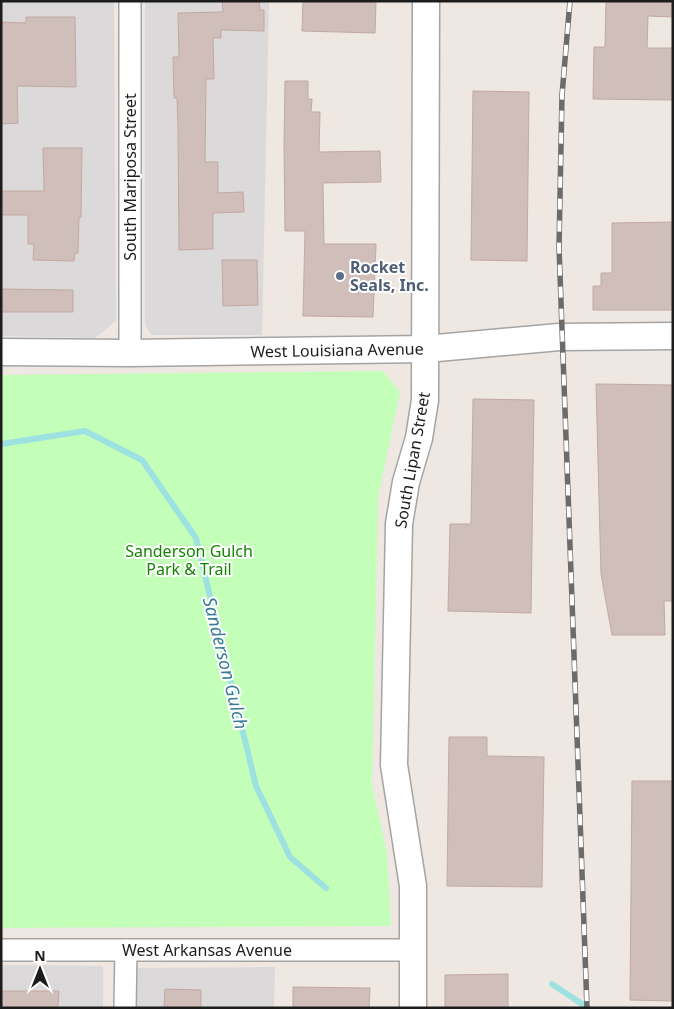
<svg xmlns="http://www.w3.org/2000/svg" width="674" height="1009" viewBox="0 0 674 1009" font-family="'Noto Sans',sans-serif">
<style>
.residential{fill:#dbd9da}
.park{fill:#c3ffb9}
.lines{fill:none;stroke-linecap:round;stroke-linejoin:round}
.stream{stroke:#9de2e1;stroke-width:6}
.building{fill:#cfbeba;stroke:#c2a9a2}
.minor-casing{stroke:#a4a4a4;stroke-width:24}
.tertiary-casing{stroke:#a4a4a4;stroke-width:29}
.minor{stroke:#fff;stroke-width:21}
.tertiary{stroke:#fff;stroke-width:26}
.rail-casing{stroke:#6b6b6b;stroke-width:5.5}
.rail{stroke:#fff;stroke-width:4;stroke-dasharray:11;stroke-linecap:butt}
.service-dot{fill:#5c6f8a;stroke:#fff;stroke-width:2}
.labels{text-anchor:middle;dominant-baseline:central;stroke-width:4;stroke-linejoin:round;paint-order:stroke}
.street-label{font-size:16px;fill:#1d1d1d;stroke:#fff}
.service-label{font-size:16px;font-weight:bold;fill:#4e5e75;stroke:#fff;text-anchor:start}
.park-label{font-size:16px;fill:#148501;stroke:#fff}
.water-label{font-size:18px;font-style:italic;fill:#377b94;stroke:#fff}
</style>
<rect width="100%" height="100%" fill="#efe7e1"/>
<g class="residential">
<path d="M1 1H114L116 321 95 338 1 336Z"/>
<path d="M145 1H269L262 335H151L145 324Z"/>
<path d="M1 965 103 966V1008H1Z"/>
<path d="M275 967 274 1008H135L136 968Z"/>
</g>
<path class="park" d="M383 371 400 392 378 497 372 785 387 853 391 926 1 928V375Z"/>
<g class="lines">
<g class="stream">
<path d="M1 444 85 431 142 460 196 538 256 786 290 857 326 888"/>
<path d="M552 984 588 1008"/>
</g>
</g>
<g class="building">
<path d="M222 1H259L260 10H264V31L221 30V38H213L214 79H206L205 162H218V193L243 192 244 212 213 213V249L179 250 178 125 177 98H174L173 57H179L178 13 223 12Z"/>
<path d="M303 1H376L375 33 302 31Z"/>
<path d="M606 1H673V17L648 16 647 48H673V100L593 99 594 47H605Z"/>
<path d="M26 17H75L76 87 17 86 18 123 1 124V22L26 23Z"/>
<path d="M285 81H308V99H312L311 112H320L319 152 380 151 381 182 323 183 324 244H376L373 317 303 316 305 231H285L284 146Z"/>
<path d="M473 91 529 92 527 261 471 260Z"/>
<path d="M43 148H82L81 217H79L78 253H75L74 261 33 260 34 244H28V215H1V191H44Z"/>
<path d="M673 222V310H593V286H601V273H612V223Z"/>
<path d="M222 260H257L258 305 223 306Z"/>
<path d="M1 289 73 290V312H1Z"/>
<path d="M596 384 673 385V601H664L665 635H612L601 574Z"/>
<path d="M473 399 534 400 531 613 448 611 450 524H471Z"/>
<path d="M449 737H487V756L544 757 542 887 447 886Z"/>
<path d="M632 781H673V1001L630 1000Z"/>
<path d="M508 974V1008H445V975Z"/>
<path d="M293 987 370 988 369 1008H293Z"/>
<path d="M165 989 201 990V1008H164Z"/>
<path d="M1 991H59L58 1008H1Z"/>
</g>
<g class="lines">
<defs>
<g id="minor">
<path d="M130 1V353"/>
<path d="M1 950H413"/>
<path d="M125 1008 126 950"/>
</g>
<g id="tertiary">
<path d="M1 352 130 353 426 349 559 337 673 336"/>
<path d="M413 1008V886L394 765 399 524 406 482 419 438 425 400 426 1"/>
</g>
</defs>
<use href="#minor" class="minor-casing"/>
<use href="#tertiary" class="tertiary-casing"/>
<use href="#minor" class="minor"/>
<use href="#tertiary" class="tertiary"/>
<defs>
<path id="rail" d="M570 1 562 95 559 247 587 1008"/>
</defs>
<use href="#rail" class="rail-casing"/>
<use href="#rail" class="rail"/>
</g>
<circle class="service-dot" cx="340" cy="276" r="5"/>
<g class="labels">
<g class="street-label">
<text transform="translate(130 177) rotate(-90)">South Mariposa Street</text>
<text transform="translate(337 350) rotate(-1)">West Louisiana Avenue</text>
<text transform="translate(412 460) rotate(-80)">South Lipan Street</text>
<text x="207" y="950">West Arkansas Avenue</text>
</g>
<g class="service-label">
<text x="350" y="267">Rocket<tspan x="350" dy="18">Seals, Inc.</tspan></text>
</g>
<g class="park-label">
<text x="189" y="551">Sanderson Gulch<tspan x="189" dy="18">Park &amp; Trail</tspan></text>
</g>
<g class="water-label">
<text transform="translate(226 663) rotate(76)">Sanderson Gulch</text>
</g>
</g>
<rect width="674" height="1009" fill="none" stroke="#1d1d1d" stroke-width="5"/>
<g transform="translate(40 969)" stroke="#ffffff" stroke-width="4" paint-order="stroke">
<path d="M0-4L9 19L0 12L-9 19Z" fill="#1d1d1d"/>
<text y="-8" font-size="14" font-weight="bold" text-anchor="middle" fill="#1d1d1d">N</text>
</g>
</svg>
